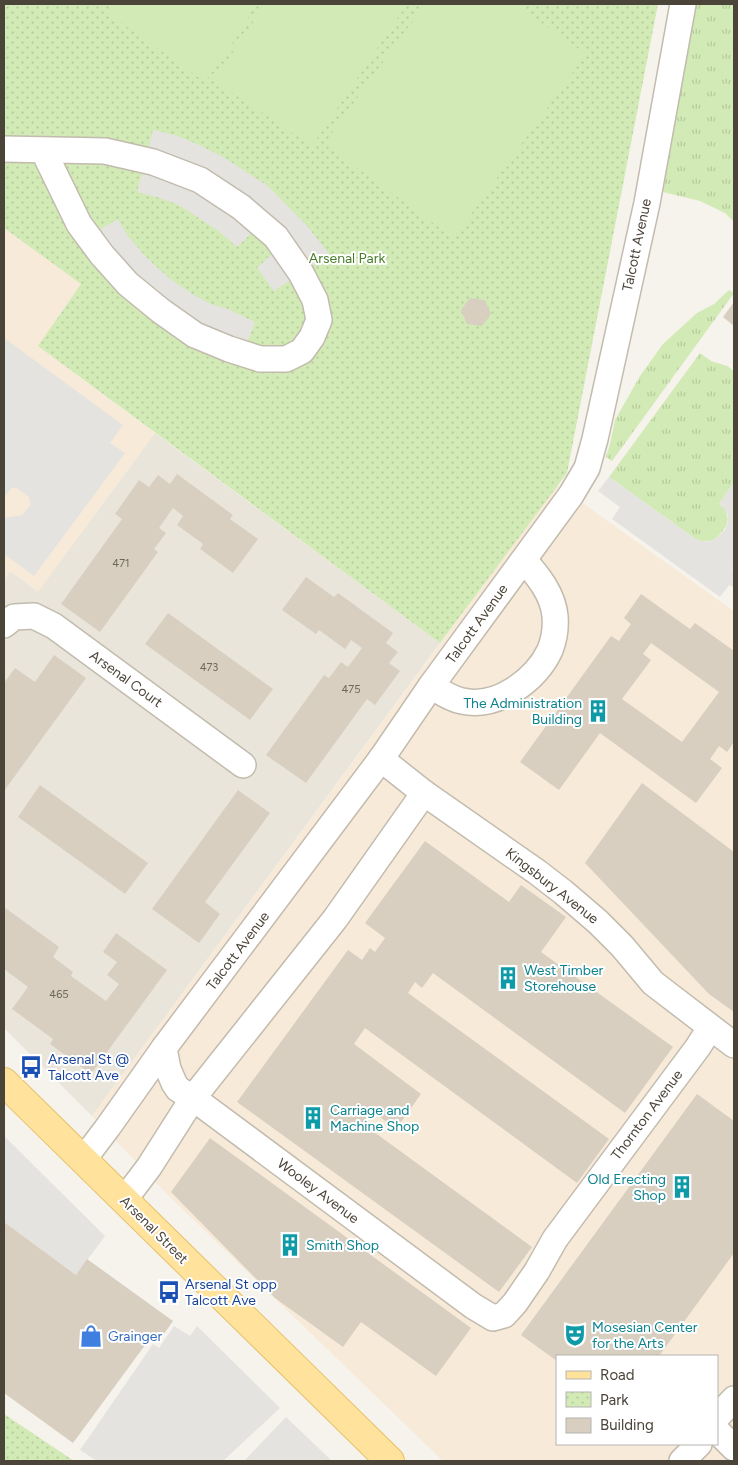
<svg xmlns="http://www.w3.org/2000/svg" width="738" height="1465" viewBox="0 0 738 1465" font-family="Figtree,sans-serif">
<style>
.residential{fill:#eae5da}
.commercial{fill:#f7ead8;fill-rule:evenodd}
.grass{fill:url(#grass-tufts)}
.park{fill:url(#park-dots)}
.garden{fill:#d2eab5}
.parking{fill:#e5e3e0}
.building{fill:#d8cfc1;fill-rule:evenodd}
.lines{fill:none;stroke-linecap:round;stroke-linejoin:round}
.minor-casing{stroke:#c2bbae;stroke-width:28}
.major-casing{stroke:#e6c16a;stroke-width:30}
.minor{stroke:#fff;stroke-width:25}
.major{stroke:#ffe39c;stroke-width:28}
.labels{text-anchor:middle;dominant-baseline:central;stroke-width:4;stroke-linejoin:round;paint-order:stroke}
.number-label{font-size:11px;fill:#6e675b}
.street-label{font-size:14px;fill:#4b4439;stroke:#fff}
.park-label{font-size:14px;fill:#4a7f2a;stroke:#fff}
.culture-label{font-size:14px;fill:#0d838f;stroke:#fff;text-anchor:start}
.transit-label{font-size:14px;fill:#164399;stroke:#fff;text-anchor:start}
.shop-label{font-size:14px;fill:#366cbe;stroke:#fff;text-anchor:start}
</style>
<defs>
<pattern id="grass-tufts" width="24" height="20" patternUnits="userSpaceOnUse" patternTransform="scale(1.25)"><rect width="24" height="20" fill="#d2eab5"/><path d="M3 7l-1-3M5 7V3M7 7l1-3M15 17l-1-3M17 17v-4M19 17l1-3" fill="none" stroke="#b6ca9c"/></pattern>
<pattern id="park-dots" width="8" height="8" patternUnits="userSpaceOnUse" patternTransform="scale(1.25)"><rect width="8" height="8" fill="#d2eab5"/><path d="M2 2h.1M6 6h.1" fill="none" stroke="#b6ca9c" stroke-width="1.8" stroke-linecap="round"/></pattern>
</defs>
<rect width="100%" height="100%" fill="#f6f3ec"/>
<path class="residential" d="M155 433 440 643 92 1116 4 1028V580L10 571 38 591Z"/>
<g class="commercial">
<path d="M4 228 81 284 38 346 155 433 38 592 10 571 4 580Z"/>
<path d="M557 485 734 611V1461H443L169 1196 92 1116ZM557 1356H717V1444H557Z"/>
</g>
<g class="grass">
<path d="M697 4H734V222L725 213 700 201 663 192 695 8Z"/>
<path d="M729 290 734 293 612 461 606 457 610 444 615 420 640 376 663 344 697 313 714 304Z"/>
<path d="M700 353 711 361 727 366 734 371V482L719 504C731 513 730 525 719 535 716 538 713 541 709 541 705 542 700 540 697 540L609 477Z"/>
</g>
<g class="park">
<path d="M4 4H658L567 473 440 643 38 346 81 284 4 228Z"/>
<path d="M4 1414 74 1461H4Z"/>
</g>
<g class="garden">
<path d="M111 4H253L246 24 205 82 106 12Z"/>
<path d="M265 4H407L312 146 214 81Z"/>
<path d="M425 4H515L586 54 454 238 324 144Z"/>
</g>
<g class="parking">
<path d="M153 130 175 135 199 145 223 157 268 186 308 227 329 254 274 291 257 268 273 253 254 231 237 247 220 232 179 205 157 197 137 192Z"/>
<path d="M118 219 127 235 146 257 170 279 194 295 213 305 228 309 255 322 239 363 201 350 174 337 122 296 100 272 78 242Z"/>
<path d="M4 338 123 425 110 443 125 453 34 576 4 554V518L22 515 31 505 29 497 17 488H11L4 498Z"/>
<path d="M609 477 697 540 708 542 715 539 725 530 728 522V515L722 506 719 504 734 482V565L732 569 734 571V585L733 587 729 585 720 597 612 519 620 507 598 491Z"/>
<path d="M4 1136 105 1236 76 1275 4 1222Z"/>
<path d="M174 1326 190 1336 197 1326 280 1408 223 1461H97L80 1450 153 1344 159 1348Z"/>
<path d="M286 1417 332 1461H244Z"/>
</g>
<g class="building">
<path d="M470 298 485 300 491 314 482 326 467 324 461 310Z"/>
<path d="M734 302V326L723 317Z"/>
<path d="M177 474 233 515 230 519 258 539 233 573 200 549 203 544 177 525 183 516 173 508 159 528 166 533 154 549 158 552 100 632 61 604 122 519 115 514 139 480 149 487 158 475 170 484Z"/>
<path d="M306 577 334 597 338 593 393 633 386 643 398 652 389 663 400 671 375 705 367 699 306 783 266 755 324 675 329 678 341 662 348 667 362 648 351 640 345 649 319 630 316 634 282 610Z"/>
<path d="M641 594 690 629 695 623 734 651V742L727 752 719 746 710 759 722 768 696 803 600 733 559 790 520 762 611 636 619 641 631 624 624 618ZM651 643 719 692 682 742 622 699 651 660 643 654Z"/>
<path d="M168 613 273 689 250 720 145 644Z"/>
<path d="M54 655 86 678 4 791V683L15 668 35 682Z"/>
<path d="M642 783 734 852V1012L709 994 585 863Z"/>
<path d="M40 785 148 863 125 894 18 817Z"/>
<path d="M238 790 270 813 205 902 220 914 199 943 152 909Z"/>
<path d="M425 841 509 902 521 885 566 917 541 952 673 1047 625 1113 433 973 422 988 415 982 408 993 609 1139 577 1183 365 1028 354 1044 421 1094 396 1129 372 1111 363 1124 532 1247 499 1292 237 1102 348 950 362 960 370 948 375 952 385 938 365 923Z"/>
<path d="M4 907 59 947 53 957 73 972 71 976 106 1001 119 984 107 975 117 962 103 952 116 933 167 970 91 1074 50 1044 53 1039 12 1009 28 987 4 969Z"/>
<path d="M697 1094 734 1121V1253L659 1356H557V1361L521 1335Z"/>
<path d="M210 1138 471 1328 436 1376 361 1322 343 1347 275 1298 171 1192Z"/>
<path d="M4 1222 76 1275 87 1259 173 1321 161 1338 154 1333 73 1443 4 1393Z"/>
</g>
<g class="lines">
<defs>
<g id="minor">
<path d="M4 149 105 151 153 162 200 180 241 207 276 237 301 273 315 300 319 320 312 337 302 351 286 359H260L229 349 195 335 161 311 128 284 102 255 79 224 43 150"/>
<path d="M4 625 14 617 34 616 54 626 243 765"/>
<path d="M431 686C441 692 451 699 462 701 497 709 536 680 550 650 554 640 556 628 555 616 553 594 538 576 524 560"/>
<path d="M381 759 424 793 537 872 563 892 598 922 622 946 653 983 734 1045"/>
<path d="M164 1048 168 1069 174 1083 178 1089 193 1098 473 1306 493 1318 504 1315 515 1303 537 1271 555 1239 698 1047 710 1028"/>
<path d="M83 1160 108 1127 164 1048 381 759 431 686 571 495 587 468 595 439 647 203 683 4"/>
<path d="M124 1200 149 1167 193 1098 335 919 424 793"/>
<path d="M717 1417 734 1399"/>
<path d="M717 1431 734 1448"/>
<path d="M682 1461 699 1444"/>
</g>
<path id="major" d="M4 1082 390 1461"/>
</defs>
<use href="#minor" class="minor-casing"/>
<use href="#major" class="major-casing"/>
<use href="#minor" class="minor"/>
<use href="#major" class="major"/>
</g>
<defs>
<symbol id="building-bare" viewBox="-9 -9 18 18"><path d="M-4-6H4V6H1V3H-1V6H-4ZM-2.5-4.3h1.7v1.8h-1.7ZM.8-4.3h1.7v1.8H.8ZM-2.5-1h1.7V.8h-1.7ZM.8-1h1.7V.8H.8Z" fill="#0f9aa8" stroke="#fff" stroke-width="2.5" paint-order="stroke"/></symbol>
<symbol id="bus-bare" viewBox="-9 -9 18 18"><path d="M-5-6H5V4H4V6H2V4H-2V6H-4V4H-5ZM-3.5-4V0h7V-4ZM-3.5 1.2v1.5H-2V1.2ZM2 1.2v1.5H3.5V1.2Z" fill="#1a4fb4" stroke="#fff" stroke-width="2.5" paint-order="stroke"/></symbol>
<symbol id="theatre-bare" viewBox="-9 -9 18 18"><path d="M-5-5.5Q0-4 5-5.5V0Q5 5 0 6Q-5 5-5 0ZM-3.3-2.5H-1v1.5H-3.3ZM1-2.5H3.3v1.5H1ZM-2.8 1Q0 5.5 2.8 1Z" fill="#0f9aa8" stroke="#fff" stroke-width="2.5" paint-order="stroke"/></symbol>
<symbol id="shop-bare" viewBox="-9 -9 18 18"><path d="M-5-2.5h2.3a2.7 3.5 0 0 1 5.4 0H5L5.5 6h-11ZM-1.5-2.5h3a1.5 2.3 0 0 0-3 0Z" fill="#3f7fe0" stroke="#fff" stroke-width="2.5" paint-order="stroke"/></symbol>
</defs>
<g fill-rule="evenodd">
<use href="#building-bare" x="582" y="695" width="32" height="32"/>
<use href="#building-bare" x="492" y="962" width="32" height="32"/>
<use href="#bus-bare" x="15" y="1051" width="32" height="32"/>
<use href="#building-bare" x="297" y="1102" width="32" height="32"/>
<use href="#building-bare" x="666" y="1171" width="32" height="32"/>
<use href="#building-bare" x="274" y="1229" width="32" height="32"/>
<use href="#bus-bare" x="153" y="1276" width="32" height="32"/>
<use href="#theatre-bare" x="559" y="1319" width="32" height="32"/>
<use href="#shop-bare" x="75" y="1320" width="32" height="32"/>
</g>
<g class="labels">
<g class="number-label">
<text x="121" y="563">471</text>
<text x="209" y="667">473</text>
<text x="351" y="689">475</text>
<text x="59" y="994">465</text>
</g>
<g class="street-label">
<text transform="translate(637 245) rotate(-78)">Talcott Avenue</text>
<text transform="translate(477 624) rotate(-54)">Talcott Avenue</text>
<text transform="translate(126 679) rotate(36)">Arsenal Court</text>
<text transform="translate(552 886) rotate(38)">Kingsbury Avenue</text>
<text transform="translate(238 951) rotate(-53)">Talcott Avenue</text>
<text transform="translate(647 1115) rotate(-53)">Thornton Avenue</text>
<text transform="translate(318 1191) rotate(37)">Wooley Avenue</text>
<text transform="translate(154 1230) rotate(45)">Arsenal Street</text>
</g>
<g class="park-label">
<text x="347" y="258">Arsenal Park</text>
</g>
<g class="culture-label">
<text x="582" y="703" text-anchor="end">The Administration<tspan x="582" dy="16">Building</tspan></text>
<text x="524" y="970">West Timber<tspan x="524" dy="16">Storehouse</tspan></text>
<text x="330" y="1110">Carriage and<tspan x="330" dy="16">Machine Shop</tspan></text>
<text x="666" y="1179" text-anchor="end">Old Erecting<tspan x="666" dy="16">Shop</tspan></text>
<text x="306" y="1245">Smith Shop</text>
<text x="592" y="1327">Mosesian Center<tspan x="592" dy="16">for the Arts</tspan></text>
</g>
<g class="transit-label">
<text x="48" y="1059">Arsenal St @<tspan x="48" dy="16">Talcott Ave</tspan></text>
<text x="185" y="1284">Arsenal St opp<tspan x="185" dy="16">Talcott Ave</tspan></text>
</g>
<g class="shop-label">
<text x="108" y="1336">Grainger</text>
</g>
</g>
<rect width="738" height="1465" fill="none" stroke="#4b4439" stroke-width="10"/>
<rect x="556" y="1355" width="162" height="90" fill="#ffffff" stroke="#b7b4b0"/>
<rect x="566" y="1371" width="25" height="8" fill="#ffe39c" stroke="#b7b4b0"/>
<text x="600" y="1380" font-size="15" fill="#4b4439">Road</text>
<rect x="566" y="1392" width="25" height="15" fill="url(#park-dots)" stroke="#b7b4b0"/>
<text x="600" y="1405" font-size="15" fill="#4b4439">Park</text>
<rect x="566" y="1418" width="25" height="15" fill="#d8cfc1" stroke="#b7b4b0"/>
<text x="600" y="1430" font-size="15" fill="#4b4439">Building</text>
</svg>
